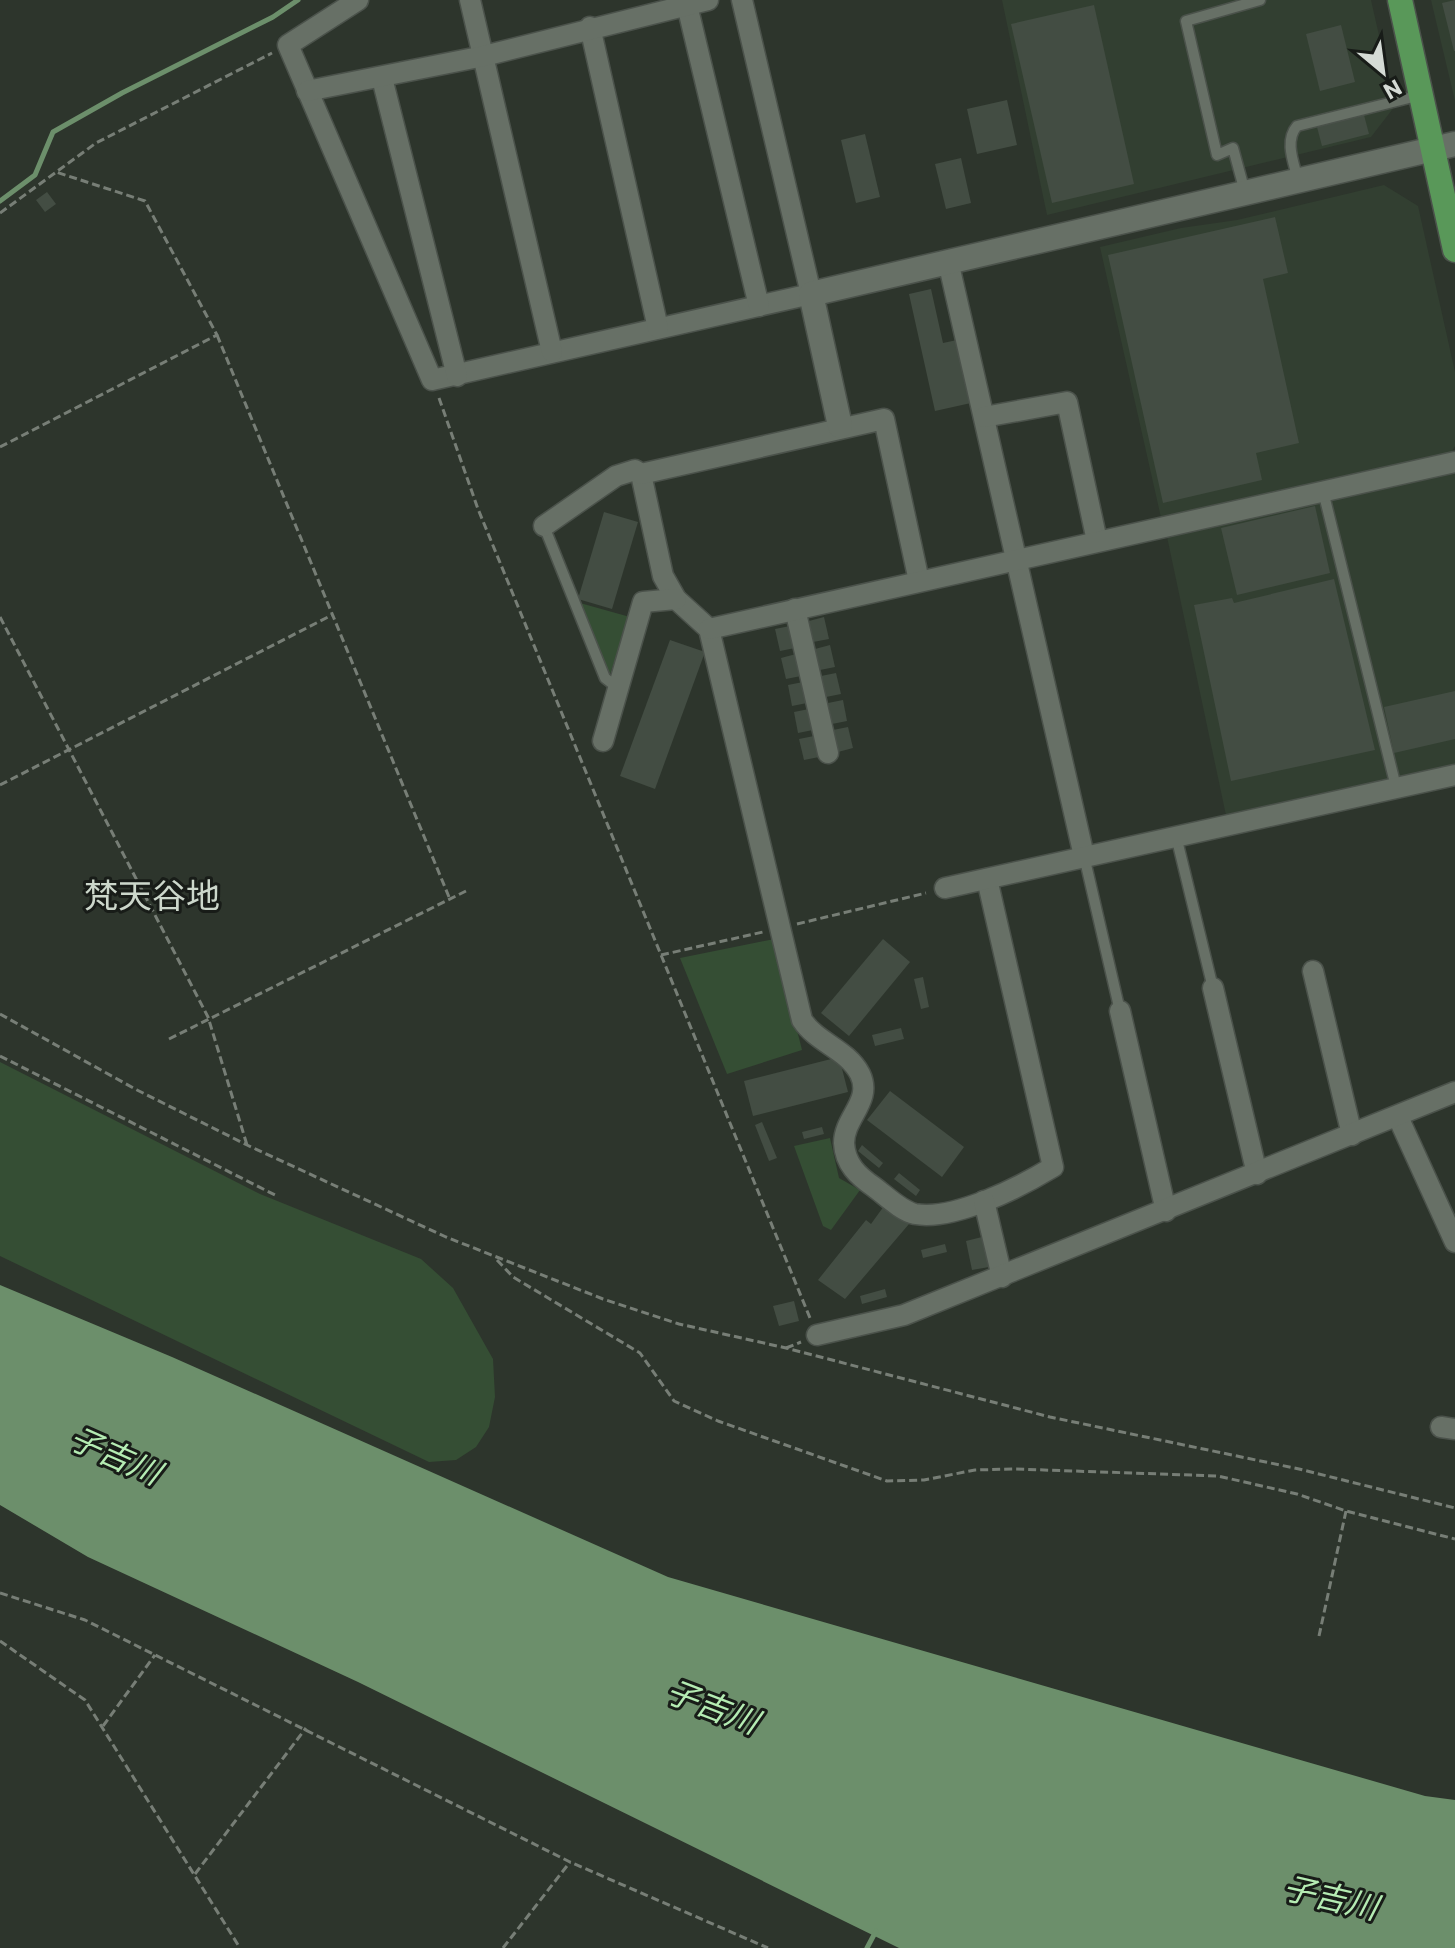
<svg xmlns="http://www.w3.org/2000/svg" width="1455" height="1948" viewBox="0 0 1455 1948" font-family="Commissioner,'Noto Sans JP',sans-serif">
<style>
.built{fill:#323f31}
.green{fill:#354e34}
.water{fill:#6c8f6b}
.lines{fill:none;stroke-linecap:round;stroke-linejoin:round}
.stream{stroke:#6c8f6b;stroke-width:5}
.building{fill:#434d43}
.lane-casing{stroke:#4b524b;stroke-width:13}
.street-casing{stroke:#4b524b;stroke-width:23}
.secondary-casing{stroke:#4b524b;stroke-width:27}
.highway-casing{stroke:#4b524b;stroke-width:27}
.path{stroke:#777e76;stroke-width:3;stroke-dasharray:8 4;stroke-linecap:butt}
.lane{stroke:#677066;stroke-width:10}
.street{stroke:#677066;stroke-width:20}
.secondary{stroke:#677066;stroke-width:24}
.highway{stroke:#599859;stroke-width:24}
.labels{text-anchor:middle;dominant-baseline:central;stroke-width:6;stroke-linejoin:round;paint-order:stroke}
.water-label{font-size:32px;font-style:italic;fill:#b5ecb3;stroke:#181c18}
.quarter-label{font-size:34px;fill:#ccd7cb;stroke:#181c18}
</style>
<rect width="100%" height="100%" fill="#2d352c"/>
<g class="built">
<path d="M1002 0H1371L1395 106 1371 137 1047 215Z"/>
<path d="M1431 0H1455V101Z"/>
<path d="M1384 185 1418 206 1455 372V446L1451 453 1162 522 1100 247 1181 228 1237 220Z"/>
<path d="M1455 470V768L1227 820 1166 532Z"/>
</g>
<g class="green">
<path d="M580 603 630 617 609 677Z"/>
<path d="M774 939 802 1050 727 1074 680 958Z"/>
<path d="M0 1062 260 1194 421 1259 453 1288 493 1359 495 1397 489 1427 476 1447 456 1460 429 1462 0 1256Z"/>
<path d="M830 1138 839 1178 860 1190 831 1230 823 1226 794 1146Z"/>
</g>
<path class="water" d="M0 1285 172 1357 668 1577 1425 1796 1455 1800V1948H899L358 1682 88 1557 0 1505Z"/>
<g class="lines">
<g class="stream">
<path d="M0 201 35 175 53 132 122 93 273 17 298 0"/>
<path d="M867 1948 876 1931"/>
</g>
</g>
<g class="building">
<path d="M1455 0V51H1454L1442 3Z"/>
<path d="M1094 5 1134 184 1052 203 1011 24Z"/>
<path d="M1341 25 1355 82 1320 91 1306 34Z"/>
<path d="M1007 100 1017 145 977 154 967 109Z"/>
<path d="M1364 115 1369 134 1322 146 1317 127Z"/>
<path d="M865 134 880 197 856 203 841 140Z"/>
<path d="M961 158 971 203 946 209 935 164Z"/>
<path d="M47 192 56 204 45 212 36 200Z"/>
<path d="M1275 217 1288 273 1263 279 1299 443 1256 453 1262 480 1163 503 1108 255Z"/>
<path d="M931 289 943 343 957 340 971 403 935 411 909 294Z"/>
<path d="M1315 506 1330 573 1237 595 1221 528Z"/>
<path d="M604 512 638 522 612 609 578 599Z"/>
<path d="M1334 579 1375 750 1231 781 1194 605 1232 598 1234 603Z"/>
<path d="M824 617 829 639 813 642 809 621Z"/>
<path d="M790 626 795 648 780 651 775 629Z"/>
<path d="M670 640 705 652 655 789 620 776Z"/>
<path d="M830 645 835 667 820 670 815 649Z"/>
<path d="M796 654 801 676 786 679 781 658Z"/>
<path d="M836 673 841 694 826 697 821 676Z"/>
<path d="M803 682 807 703 792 706 788 685Z"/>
<path d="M1455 691V739L1394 753 1384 707Z"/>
<path d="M843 700 847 721 832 724 828 703Z"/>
<path d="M809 709 813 730 798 733 794 712Z"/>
<path d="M848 727 853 748 838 752 833 730Z"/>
<path d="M814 736 819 757 804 760 799 739Z"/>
<path d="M883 939 910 962 849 1036 821 1013Z"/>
<path d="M923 977 929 1007 921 1009 914 979Z"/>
<path d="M901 1028 904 1039 875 1046 872 1035Z"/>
<path d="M839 1057 848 1092 753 1116 744 1081Z"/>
<path d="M890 1091 964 1147 942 1177 867 1120Z"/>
<path d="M762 1122 777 1158 769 1161 755 1125Z"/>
<path d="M822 1127 824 1134 804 1139 802 1132Z"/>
<path d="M862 1145 883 1163 879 1168 858 1151Z"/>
<path d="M899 1173 920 1190 916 1196 894 1179Z"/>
<path d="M884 1206 909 1224 845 1299 818 1280 866 1220 871 1224Z"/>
<path d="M982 1237 989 1267 972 1270 966 1241Z"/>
<path d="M945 1244 947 1252 923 1258 921 1250Z"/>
<path d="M885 1289 887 1297 862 1304 860 1296Z"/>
<path d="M794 1301 799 1321 779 1326 773 1306Z"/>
</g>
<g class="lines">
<defs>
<g id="lane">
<path d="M1298 180C1294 163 1284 141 1297 126L1421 95"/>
<path d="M1245 192 1233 148 1217 155 1186 21 1260 0"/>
<path d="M1323 491 1396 787"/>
<path d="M544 526 605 678 618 688"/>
<path d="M1176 836 1213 988"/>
<path d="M1084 856 1120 1011"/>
</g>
<g id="street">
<path d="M358 0 288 45 432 380 811 294 742 0"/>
<path d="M470 0 552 352"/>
<path d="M687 5 759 306"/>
<path d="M590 27 658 328"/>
<path d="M382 78 457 376"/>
<path d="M307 91 484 56 708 0"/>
<path d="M948 261 1084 856"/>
<path d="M984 417 1067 402 1097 541"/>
<path d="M641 474 663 576 676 599 709 629 802 1020C817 1043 847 1049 860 1074 873 1101 844 1117 844 1143 845 1164 858 1176 874 1187 885 1195 901 1211 915 1214 954 1221 1020 1187 1053 1167L987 879"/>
<path d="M544 526 616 476 635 470 641 474 884 419 919 581"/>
<path d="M795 609 828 753"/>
<path d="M709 629 1455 462"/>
<path d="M603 741 643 602 676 599"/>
<path d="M945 888 1455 775"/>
<path d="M1313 971 1352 1135"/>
<path d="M1213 988 1257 1174"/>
<path d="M1120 1011 1166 1211"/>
<path d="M1398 1117 1455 1242"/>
<path d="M984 1201 1002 1277"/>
<path d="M817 1335 904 1315 1455 1092"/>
<path d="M1441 1427 1455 1429"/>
</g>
<path id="secondary" d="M840 426 811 294 1455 144"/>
<path id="highway" d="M1400 0 1455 250"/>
</defs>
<use href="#lane" class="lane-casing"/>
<use href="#street" class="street-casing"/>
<use href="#secondary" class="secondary-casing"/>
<use href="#highway" class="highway-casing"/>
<g class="path">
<path d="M0 213 96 143 272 53"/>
<path d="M217 335 449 897"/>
<path d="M439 398 478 509 810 1318"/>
<path d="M0 447 217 335 145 201 56 172"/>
<path d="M0 617 208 1017 247 1145"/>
<path d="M0 785 332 615"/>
<path d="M797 924 926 893"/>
<path d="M661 955 763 932"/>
<path d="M0 1014 137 1090 247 1145 446 1237 603 1299 679 1324 786 1348 1050 1417 1299 1469 1455 1508"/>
<path d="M169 1039 466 891"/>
<path d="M0 1056 275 1195"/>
<path d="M497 1260 513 1277 640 1353 674 1401 718 1421 887 1481 924 1480 975 1470 1015 1469 1218 1476 1297 1494 1346 1511 1455 1539"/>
<path d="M786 1348 801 1342"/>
<path d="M0 1593 85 1620 570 1862 768 1948"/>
<path d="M1319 1636 1346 1511"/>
<path d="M0 1641 85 1700 240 1948"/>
<path d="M103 1726 155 1655"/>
<path d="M195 1874 306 1728"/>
<path d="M503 1948 570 1862"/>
</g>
<use href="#lane" class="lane"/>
<use href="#street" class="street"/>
<use href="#secondary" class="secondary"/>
<use href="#highway" class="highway"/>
</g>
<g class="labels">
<g class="water-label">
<text transform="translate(116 1454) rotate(24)">子吉川</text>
<text transform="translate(713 1705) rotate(21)">子吉川</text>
<text transform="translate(1331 1896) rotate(13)">子吉川</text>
</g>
<g class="quarter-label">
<text x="152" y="894">梵天谷地</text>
</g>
</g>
<g transform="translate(1383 72) rotate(151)" stroke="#181c18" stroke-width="6" paint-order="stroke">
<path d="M0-6L14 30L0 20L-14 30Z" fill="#d5dbd5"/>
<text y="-12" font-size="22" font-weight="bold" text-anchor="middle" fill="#d5dbd5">N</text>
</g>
</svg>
